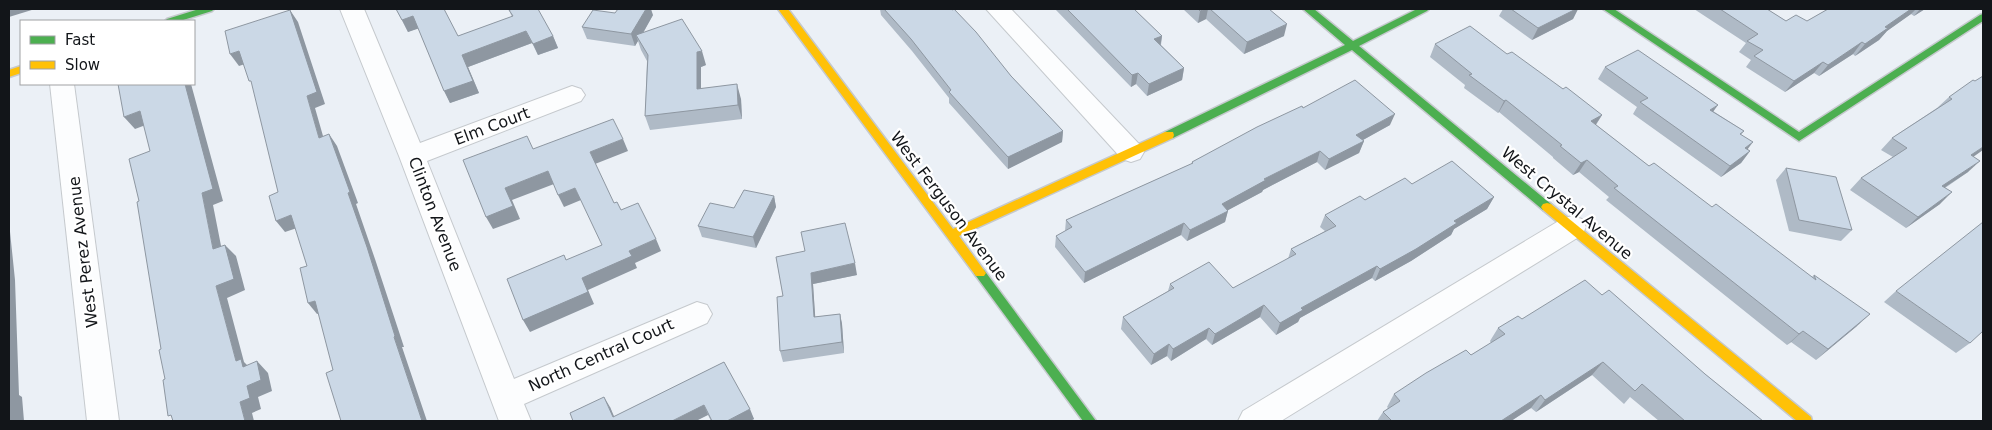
<svg xmlns="http://www.w3.org/2000/svg" width="1992" height="430" viewBox="0 0 1992 430" font-family="'DejaVu Sans',sans-serif">
<style>
.lines{fill:none;stroke-linecap:round;stroke-linejoin:round}
.street-casing{stroke:#c5c9cd;stroke-width:2}
.fast-casing{stroke:#c5c9cd;stroke-width:3}
.slow-casing{stroke:#c5c9cd;stroke-width:3}
.street{fill:#fcfdfe;fill-rule:evenodd}
.fast{fill:#4caf50;fill-rule:evenodd}
.slow{fill:#ffc107;fill-rule:evenodd}
.wall{fill:#afbac6}
.shaded-wall{fill:#8e97a1}
.building{fill:#cbd8e6;stroke:#8e97a1}
.labels{text-anchor:middle;dominant-baseline:central;stroke-width:4.5;stroke-linejoin:round;paint-order:stroke}
.street-label{font-size:16px;fill:#121519;stroke:#fff}
</style>
<rect width="100%" height="100%" fill="#ebf0f6"/>
<g class="lines">
<defs>
<g id="street">
<path d="M340 9H364L420 143 572 86 581 89 585 95 581 101 427 161 514 379 697 302 707 305 712 314 707 323 524 404 531 421H499L399 156Z"/>
<path d="M986 9H1011L1140 145 1144 152 1140 159 1131 162 1122 159Z"/>
<path d="M50 84H74L119 421H87Z"/>
<path d="M1572 216 1582 219 1586 227 1582 235 1281 421H1238L1243 411 1562 219Z"/>
</g>
<g id="fast">
<path d="M199 9H214L212 11 180 21H165L167 19Z"/>
<path d="M1303 9H1314L1353 41 1417 9H1429L1427 11 1359 46 1551 204 1553 207 1551 210H1543L1352 50 1173 138H1165L1164 135 1165 132 1345 45Z"/>
<path d="M1603 9H1614L1799 132 1980 15 1983 14V21L1799 141Z"/>
<path d="M980 268 984 270 1096 421H1083L976 276 974 273 976 270Z"/>
</g>
<g id="slow">
<path d="M778 9H788L953 229 1165 132H1173L1174 135 1173 138 959 236 986 273 984 276H976Z"/>
<path d="M21 66V73L9 77V70Z"/>
<path d="M1547 203 1551 204 1811 417 1812 421H1797L1543 210 1541 207 1543 204Z"/>
</g>
</defs>
<use href="#street" class="street-casing"/>
<use href="#fast" class="fast-casing"/>
<use href="#slow" class="slow-casing"/>
<use href="#street" class="street"/>
<use href="#fast" class="fast"/>
<use href="#slow" class="slow"/>
</g>
<g class="wall">
<path d="M396 9 458 36 512 17 509 10 553 36 558 48 538 55 532 43 468 67 479 93 450 103 418 28 408 32Z"/>
<path d="M880 9H951L1011 76 1063 131 1062 142 1008 169 949 103V98L912 51 881 15Z"/>
<path d="M1055 9H1134L1162 36 1161 45 1184 68 1182 80 1147 96 1136 84 1131 87Z"/>
<path d="M1183 9H1269L1284 36 1244 54 1206 19 1198 23Z"/>
<path d="M1503 9H1578L1573 19 1532 40 1499 16Z"/>
<path d="M1694 9H1767L1786 21H1807L1828 9H1925L1914 16 1911 14 1887 31 1879 40 1855 56 1853 54 1819 76 1814 73 1785 92 1746 67 1751 60 1739 52 1746 43Z"/>
<path d="M615 13 653 15 643 33 706 65 701 67V88L741 99 742 119 650 130 645 116 647 61 641 50 638 41 635 46 587 39 582 27Z"/>
<path d="M1435 44 1507 54 1563 89 1602 115 1596 125 1649 166 1712 207 1812 277 1814 275 1857 326 1816 360 1791 342 1787 345 1606 200 1609 197 1579 172 1573 175 1553 158V157L1499 112 1498 113 1464 88 1465 85 1430 57Z"/>
<path d="M1605 67 1713 111 1744 131 1741 135 1747 149 1750 151 1741 163 1721 177 1633 114 1637 107 1598 79Z"/>
<path d="M1975 81 1973 157 1968 172 1945 188 1940 204 1906 228 1850 190 1861 178 1893 157 1881 150 1892 138 1937 108 1949 97Z"/>
<path d="M1303 108 1390 125 1363 140 1364 141 1359 153 1325 170 1317 162 1263 190 1262 192 1228 210 1225 222 1187 241 1181 235 1084 283 1055 247 1056 236 1065 231 1066 220 1191 164 1192 162Z"/>
<path d="M1786 168 1852 230 1841 241 1789 231 1776 180Z"/>
<path d="M1412 184 1494 197 1487 209 1454 229 1451 235 1411 261 1375 281 1372 278 1300 318 1298 322 1276 335 1260 317 1212 345 1206 339 1171 361 1167 356 1151 365 1121 329 1123 317 1168 291 1170 284 1233 288 1288 259 1291 249 1325 231 1320 227 1325 215Z"/>
<path d="M774 196 776 207 756 248 702 237 698 226 734 208Z"/>
<path d="M776 257 857 275 813 284 815 317 840 314 842 324 844 353 783 362 780 351 783 296Z"/>
<path d="M1896 291 1970 343 1956 353 1884 302Z"/>
<path d="M1602 295 1705 374 1763 421H1659L1630 397 1624 404 1592 375 1536 412 1531 408 1511 421H1377L1383 412 1388 408 1387 407 1394 394 1471 355 1491 343 1490 341 1498 328 1522 319Z"/>
<path d="M724 362 754 419 750 421H711L708 415 573 421 610 407 614 417Z"/>
</g>
<g class="shaded-wall">
<path d="M9 9H35L9 17Z"/>
<path d="M646 9H651L653 15 639 40 636 35 638 41 635 46 631 34Z"/>
<path d="M1206 9H1208L1206 19 1198 23 1200 11Z"/>
<path d="M1576 9H1578L1573 19 1532 40 1538 28Z"/>
<path d="M1911 9H1916L1911 14 1887 31 1879 40 1855 56 1865 44 1885 27Z"/>
<path d="M1920 9H1925L1914 16Z"/>
<path d="M290 10 298 22 325 104 315 108 327 150 319 138 307 96Z"/>
<path d="M413 16 420 28 408 32 402 20Z"/>
<path d="M1287 24 1284 36 1244 54 1247 42Z"/>
<path d="M526 31 532 43 468 67 479 93 450 103 444 91 462 55Z"/>
<path d="M553 36 558 48 538 55 533 44Z"/>
<path d="M1162 36 1160 48 1154 39Z"/>
<path d="M1862 42 1853 54 1819 76 1828 65Z"/>
<path d="M239 51 248 63 239 66 230 54Z"/>
<path d="M702 51 706 65 701 67V103L697 89V52Z"/>
<path d="M1823 62 1814 73 1785 92 1794 81Z"/>
<path d="M1184 68 1182 80 1147 96 1149 84Z"/>
<path d="M1138 73 1136 84 1131 87 1132 75Z"/>
<path d="M185 84H191L223 201 213 205 224 261 213 249 202 193Z"/>
<path d="M737 84 741 99 742 119 738 105Z"/>
<path d="M1506 100 1499 112 1498 113 1504 101Z"/>
<path d="M1718 105 1710 116V110Z"/>
<path d="M140 111 151 123 135 129 124 117Z"/>
<path d="M1395 114 1390 125 1352 146 1356 135Z"/>
<path d="M1602 115 1594 127 1591 121Z"/>
<path d="M1063 131 1062 142 1008 169V157Z"/>
<path d="M329 134 337 146 358 203 356 204 375 259 404 347H402L427 421H422L394 337Z"/>
<path d="M623 139 628 151 595 164 590 152Z"/>
<path d="M1364 141 1359 153 1325 170 1329 159Z"/>
<path d="M1753 142 1744 154 1745 148Z"/>
<path d="M1983 147V150L1959 167 1971 155Z"/>
<path d="M1320 151 1317 162 1263 190 1262 192 1219 215 1222 204 1264 179Z"/>
<path d="M1750 151 1741 163 1721 177 1730 166Z"/>
<path d="M1587 160 1579 172 1573 175 1581 163Z"/>
<path d="M1980 161 1968 172 1930 197 1942 186Z"/>
<path d="M548 171 554 184 512 200 520 219 493 229 486 217 505 188Z"/>
<path d="M575 188 581 200 564 207 558 195Z"/>
<path d="M1952 192 1940 204 1906 228 1918 217Z"/>
<path d="M774 196 776 207 756 248 753 237Z"/>
<path d="M1494 197 1487 209 1454 229 1451 235 1411 261 1375 281 1380 269 1454 221Z"/>
<path d="M9 200 10 219 9 220Z"/>
<path d="M1228 211 1225 222 1187 241 1190 230Z"/>
<path d="M291 215 300 227 285 232 276 221Z"/>
<path d="M9 222 15 280 19 395 22 397 24 421H9Z"/>
<path d="M1184 223 1181 235 1084 283 1085 272Z"/>
<path d="M656 239 661 251 635 263 637 268 588 290 594 304 530 332 523 320 582 278 629 251Z"/>
<path d="M225 245 236 256 245 290 227 298 244 362 252 370 254 378 236 361 216 286Z"/>
<path d="M855 263 857 275 813 284 816 328 814 317 811 273Z"/>
<path d="M1377 266 1372 278 1300 318 1298 322 1276 335 1280 323 1301 308Z"/>
<path d="M315 301 324 312 317 314 308 303Z"/>
<path d="M1264 305 1260 317 1212 345 1215 334Z"/>
<path d="M840 314 842 324 844 353 842 342Z"/>
<path d="M1870 314 1857 326 1816 360 1828 349Z"/>
<path d="M1209 328 1206 339 1171 361 1173 349Z"/>
<path d="M1803 331 1791 342 1787 345 1799 334Z"/>
<path d="M1169 344 1167 356 1151 365 1154 354Z"/>
<path d="M257 361 268 373 272 391 258 397 261 409 252 413 254 421H245L240 402Z"/>
<path d="M1603 362 1592 375 1536 412 1545 400Z"/>
<path d="M1541 395 1531 408 1511 421H1501Z"/>
<path d="M604 397 610 407 616 421 613 417Z"/>
<path d="M704 405 708 415 696 421H672Z"/>
<path d="M750 409 754 419 750 421H727Z"/>
</g>
<g class="building">
<path d="M396 9H444L458 36 513 16 509 10 514 9H538L553 36 533 44 526 31 462 55 473 81 444 91 413 16 402 20Z"/>
<path d="M618 9H646L631 34 582 27 593 10 615 13Z"/>
<path d="M884 9H951L952 10 954 9 976 32 1011 76 1063 131 1008 157 949 92 951 90 911 39Z"/>
<path d="M1067 9H1134L1162 36 1154 39 1184 68 1149 84 1138 73 1132 75Z"/>
<path d="M1198 9H1206L1200 11Z"/>
<path d="M1210 9H1269L1287 24 1247 42Z"/>
<path d="M1511 9H1576L1538 28Z"/>
<path d="M1720 9H1767L1786 21 1796 15 1807 21 1828 9H1911L1885 27 1888 28 1865 44 1862 42 1828 65 1823 62 1794 81 1754 56 1763 50 1747 41 1758 34Z"/>
<path d="M290 10 317 92 307 96 319 138 329 134 350 192 348 193 367 247 395 336 394 337 422 421H341L326 373 333 370 315 301 308 303 300 268 307 266 291 215 276 221 269 196 278 192 251 81H249L239 51 230 54 225 31Z"/>
<path d="M682 19 702 51 697 52V89L737 84 738 105 645 116 648 55 636 35Z"/>
<path d="M1470 26 1507 54 1512 52 1563 89 1566 87 1602 115 1591 121 1649 166 1654 163 1712 207 1716 204 1816 280 1814 275 1870 314 1828 349 1803 331 1799 334 1614 188 1618 186 1587 160 1581 163 1560 146 1562 145 1506 100 1504 101 1469 75 1472 74 1435 44Z"/>
<path d="M1638 50 1718 105 1710 110 1744 131 1740 134 1753 142 1745 148 1750 151 1730 166 1640 102 1648 98 1605 67Z"/>
<path d="M1983 76V147L1971 155 1980 161 1942 186 1952 192 1918 217 1861 178 1907 148 1892 138 1952 99 1949 97 1973 80 1975 81Z"/>
<path d="M1355 80 1395 114 1356 135 1364 141 1329 159 1320 151 1264 179 1266 180 1222 204 1228 211 1190 230 1184 223 1085 272 1056 236 1072 227 1066 220 1193 163 1192 162 1257 127 1302 106 1303 108Z"/>
<path d="M118 84H185L213 189 202 193 213 249 225 245 234 279 216 286 236 361 241 359 243 367 257 361 261 380 247 386 250 398 240 402 245 421H173L171 415 168 416 163 380 165 379 159 350 161 349 137 202 139 201 129 159 150 151 140 111 124 117Z"/>
<path d="M613 119 623 139 590 152 614 203 617 202 621 210 638 203 656 239 629 251 632 256 582 278 588 292 523 320 507 279 564 255 566 260 602 245 575 188 558 195 548 171 505 188 513 206 486 217 463 160 527 136 533 149Z"/>
<path d="M1452 161 1494 197 1454 221 1457 223 1416 249 1380 269 1377 266 1301 308 1303 310 1280 323 1264 305 1215 334 1209 328 1173 349 1169 344 1154 354 1123 317 1174 288 1170 284 1209 262 1233 288 1296 254 1291 249 1336 226 1325 215 1360 196 1365 200 1405 178 1412 184Z"/>
<path d="M1786 168 1836 177 1852 230 1799 220Z"/>
<path d="M744 190 774 196 753 237 698 226 710 203 734 208Z"/>
<path d="M1983 222V331L1970 343 1896 291Z"/>
<path d="M845 223 855 263 811 273 814 317 840 314 842 342 780 351 777 297 783 296 776 257 805 251 801 232Z"/>
<path d="M1585 280 1602 295 1609 290 1705 374 1763 421H1685L1642 384 1635 391 1603 362 1545 400 1541 395 1501 421H1392L1383 412 1400 401 1394 394 1426 373 1466 350 1471 355 1505 334 1498 328 1518 316 1522 319Z"/>
<path d="M724 362 750 409 727 421H712L704 405 672 421H573L570 413 604 397 613 417Z"/>
<path d="M9 399 10 412 9 413Z"/>
</g>
<g class="labels">
<g class="street-label">
<text transform="translate(492 126) rotate(-21)">Elm Court</text>
<text transform="translate(1567 203) rotate(40)">West Crystal Avenue</text>
<text transform="translate(949 206) rotate(53)">West Ferguson Avenue</text>
<text transform="translate(435 214) rotate(69)">Clinton Avenue</text>
<text transform="translate(83 252) rotate(-97)">West Perez Avenue</text>
<text transform="translate(601 355) rotate(-24)">North Central Court</text>
</g>
</g>
<rect width="1992" height="430" fill="none" stroke="#121519" stroke-width="20"/>
<rect x="20" y="20" width="175" height="65" fill="#ffffff" stroke="#a0a1a3"/>
<rect x="30" y="36" width="25" height="8" fill="#4caf50" stroke="#a0a1a3"/>
<text x="65" y="45" font-size="15" fill="#121519">Fast</text>
<rect x="30" y="61" width="25" height="8" fill="#ffc107" stroke="#a0a1a3"/>
<text x="65" y="70" font-size="15" fill="#121519">Slow</text>
</svg>
